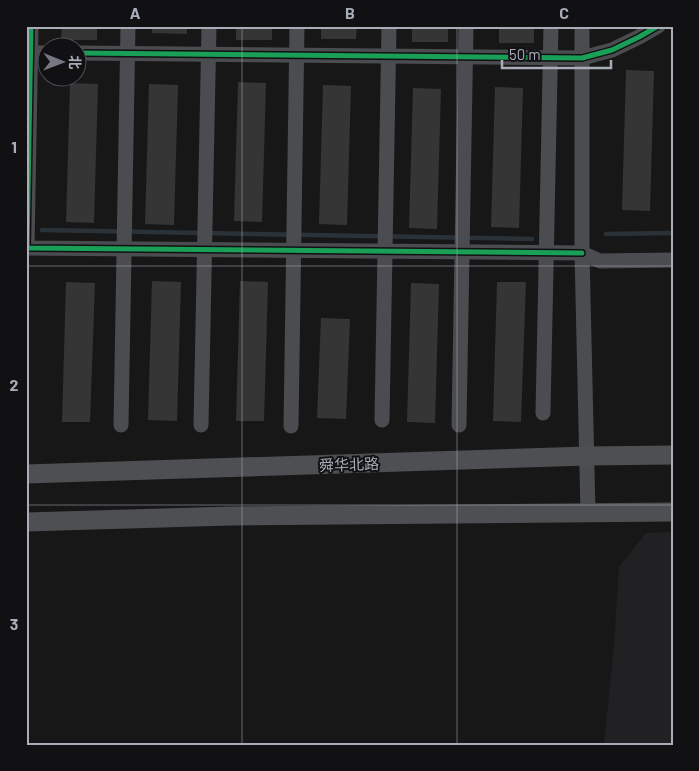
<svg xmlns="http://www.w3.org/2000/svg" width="699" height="771" viewBox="0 0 699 771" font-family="Barlow,'Noto Sans SC',sans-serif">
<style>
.built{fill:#212123}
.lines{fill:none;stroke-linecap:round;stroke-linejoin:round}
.stream{stroke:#2a3239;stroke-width:4.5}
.building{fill:#353536}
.minor{stroke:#4b4c50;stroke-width:15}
.major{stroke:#4d4f52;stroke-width:19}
.cycleway-casing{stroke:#111113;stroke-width:8}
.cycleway{stroke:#1a9f57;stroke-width:5}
.grid{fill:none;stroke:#a8adb8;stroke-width:1;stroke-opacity:0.55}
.labels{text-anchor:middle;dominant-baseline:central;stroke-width:4;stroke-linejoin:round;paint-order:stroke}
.street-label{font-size:15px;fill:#a8adb8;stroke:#111113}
.neatline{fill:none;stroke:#a8adb8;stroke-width:2}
.grid-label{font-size:16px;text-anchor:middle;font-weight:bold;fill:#a8adb8}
</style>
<rect width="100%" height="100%" fill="#171717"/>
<path class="built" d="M673 532V745H604L614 646 619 567 646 533Z"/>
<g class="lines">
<g class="stream">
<path d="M42 230 532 239"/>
<path d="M606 234 673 233"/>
</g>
</g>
<g class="building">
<path d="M62 26H97V40H61Z"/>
<path d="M152 26H187V34L152 33Z"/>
<rect x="236" y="26" width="36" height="14"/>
<path d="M321 26H357L356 39H321Z"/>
<rect x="412" y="26" width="36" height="16"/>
<rect x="499" y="26" width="35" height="17"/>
<path d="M626 70 654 71 650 211 622 210Z"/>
<path d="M238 82 266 83 262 222 234 221Z"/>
<path d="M70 83 98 84 94 223 66 222Z"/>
<path d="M149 84 178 85 174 225 145 224Z"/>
<path d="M323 85 351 86 347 225 319 224Z"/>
<path d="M495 87 523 88 519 228 491 227Z"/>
<path d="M413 88 441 89 437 229 409 228Z"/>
<path d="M152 281 181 282 177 421 148 420Z"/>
<path d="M240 281 268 282 264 421H236Z"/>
<path d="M66 282 95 283 90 422H62Z"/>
<path d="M497 282H526L521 422 493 421Z"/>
<path d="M411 283 439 284 435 423 407 422Z"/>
<path d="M321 318 350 319 346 419 317 418Z"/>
</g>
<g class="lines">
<g class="minor">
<path d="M31 26 27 248 582 253 600 261 673 260"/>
<path d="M582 26V253L588 513"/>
<path d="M26 53H48"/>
<path d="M78 53 582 58 612 50 639 37 658 26"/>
<path d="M543 413 551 26"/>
<path d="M382 420 389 26"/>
<path d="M121 425 128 26"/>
<path d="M201 425 209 26"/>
<path d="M459 425 466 26"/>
<path d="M291 426 297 26"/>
</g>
<g class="major">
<path d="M26 474 587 456 673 455"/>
<path d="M26 522 231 516 673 512"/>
</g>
<defs>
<g id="cycleway">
<path d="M31 26 27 248 582 253"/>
<path d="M78 53 582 58 612 50 639 37 658 26"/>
</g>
</defs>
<use href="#cycleway" class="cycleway-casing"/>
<use href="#cycleway" class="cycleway"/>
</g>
<path class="grid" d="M242 26V745M457 26V745M26 266H673M26 505H673"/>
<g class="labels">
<g class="street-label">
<text transform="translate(349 464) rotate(-2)">舜华北路</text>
</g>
</g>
<rect width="699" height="771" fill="none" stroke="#111113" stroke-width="55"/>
<g transform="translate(62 62) rotate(91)"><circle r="24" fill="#111113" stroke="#4d4f55"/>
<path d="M0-4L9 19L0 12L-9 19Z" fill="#757880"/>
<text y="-8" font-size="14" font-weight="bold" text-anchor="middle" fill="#a8adb8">北</text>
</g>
<path d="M502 60v8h109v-8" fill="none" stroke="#a8adb8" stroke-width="2.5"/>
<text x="509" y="60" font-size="15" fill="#a8adb8" stroke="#111113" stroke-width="4" paint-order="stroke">50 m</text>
<rect x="28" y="28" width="644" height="716" class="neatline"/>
<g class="grid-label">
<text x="135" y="19">A</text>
<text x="350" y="19">B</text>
<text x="564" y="19">C</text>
<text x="14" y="153">1</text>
<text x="14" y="391">2</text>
<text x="14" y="630">3</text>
</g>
</svg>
